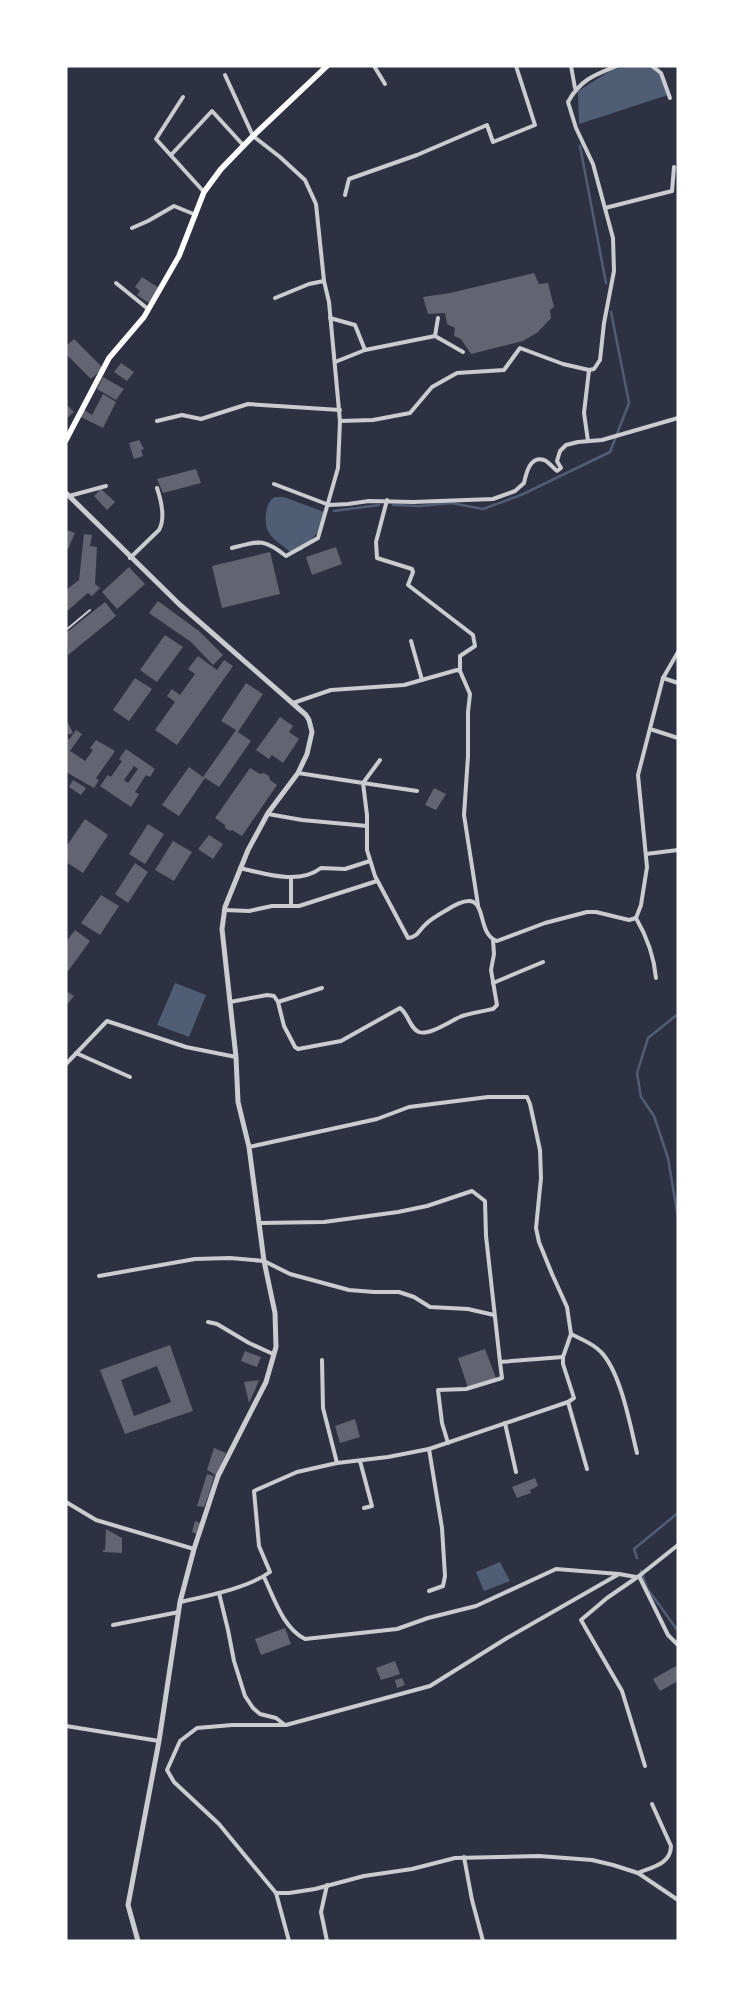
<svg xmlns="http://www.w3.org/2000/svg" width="744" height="2007" viewBox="0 0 744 2007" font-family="'Space Grotesk',sans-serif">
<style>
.water{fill:#4f5d75}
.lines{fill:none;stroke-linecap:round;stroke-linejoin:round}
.stream{stroke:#4f5d75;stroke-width:2.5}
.building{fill:#626471;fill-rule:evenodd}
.service{stroke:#caccd0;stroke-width:2}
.minor{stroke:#caccd0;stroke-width:4}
.tertiary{stroke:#caccd0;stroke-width:5}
.secondary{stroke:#fff;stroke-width:5.5}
</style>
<rect width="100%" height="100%" fill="#2d3142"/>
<g class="water">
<path d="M624 66H653L660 69 668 95 579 124 578 91 610 71Z"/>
<path d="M275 497H284L324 512V525L301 551 290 552C284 546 273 540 269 533 263 523 265 502 275 497Z"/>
<path d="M175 983 206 995 189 1037 157 1025Z"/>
<path d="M500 1562 510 1581 484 1591 476 1572Z"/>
</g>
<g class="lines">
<g class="stream">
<path d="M580 146 606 283"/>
<path d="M393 505 420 506 451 503 483 509 521 495 610 452 629 403 611 312"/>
<path d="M334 511 379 505"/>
<path d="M678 1014 648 1038 637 1073 641 1097 654 1116 668 1158 678 1218"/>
<path d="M637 1558 634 1549 678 1513"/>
<path d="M641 1571 647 1588 678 1631"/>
</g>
</g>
<g class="building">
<path d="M534 273 539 284 548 283 554 307 550 310 551 318 538 332 523 341 471 354 461 339 454 336 455 328 447 324 445 313 428 314 423 297 450 293Z"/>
<path d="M142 277 159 288 149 303 137 295 140 291 135 287Z"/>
<path d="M74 339 103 368 91 379 66 354V346Z"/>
<path d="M121 363 134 372 127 381 114 372Z"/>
<path d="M103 377 124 389 116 400 97 389Z"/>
<path d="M103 394 116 402 103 428 81 417 84 410 92 415Z"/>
<path d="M66 404 74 412 66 419Z"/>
<path d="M139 440 144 449 141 450 143 456 134 459 129 443Z"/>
<path d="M196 469 201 483 163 493 157 479Z"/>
<path d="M101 489 115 502 107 510 94 496Z"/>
<path d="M67 530 75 533 68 549 66 547Z"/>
<path d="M84 534 92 535 90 546 97 547 95 584 100 588 92 596 88 593 66 612V590L79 580Z"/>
<path d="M336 547 342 564 312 575 306 557Z"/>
<path d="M270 552 280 594 222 608 212 566Z"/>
<path d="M129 567 145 584 117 609 102 592Z"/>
<path d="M158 601 199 631 223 655 213 665 191 642 149 613Z"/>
<path d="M105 602 116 616 68 655 66 633Z"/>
<path d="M165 635 183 647 157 682 140 670Z"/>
<path d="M198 656 217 670 224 660 233 666 177 745 155 730 175 702 167 696 172 689 180 695 195 674 188 669Z"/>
<path d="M135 678 152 689 129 721 113 710Z"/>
<path d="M246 683 263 694 238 732 251 741 219 787 205 778 179 816 162 805 189 767 203 777 236 730 221 721Z"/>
<path d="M280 717 293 726 289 732 299 739 283 763 272 755 269 759 256 750Z"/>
<path d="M66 719 73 733 67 735 69 740 76 730 82 734 70 751 75 754 85 761 93 750 90 748 96 740 115 751 96 778 99 780 94 788 66 772Z"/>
<path d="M126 749 155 769 150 777 146 775 135 792 139 794 131 807 100 786 108 775 111 777 122 761 119 759ZM134 766 138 769 128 783 124 780Z"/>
<path d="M250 768 260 774 264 773 269 776 270 780 277 785 242 836 232 830 230 831 225 828V825L215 818Z"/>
<path d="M73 780 86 788 81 795 69 787Z"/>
<path d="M434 788 446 794 436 810 425 805Z"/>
<path d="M85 819 108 835 83 873 66 862V847Z"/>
<path d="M148 824 164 834 145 864 129 854Z"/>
<path d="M209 835 223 844 213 859 198 849Z"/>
<path d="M173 841 192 852 174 881 155 870Z"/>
<path d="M135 863 148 872 128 903 115 894Z"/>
<path d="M101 895 119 906 100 935 81 923Z"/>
<path d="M75 930 90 941 66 974V942Z"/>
<path d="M66 991 74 996 66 1006Z"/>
<path d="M170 1345 193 1411 125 1434 100 1370ZM157 1366 171 1402 134 1416 121 1380Z"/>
<path d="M485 1349 496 1378 468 1388 458 1358Z"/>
<path d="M245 1351 261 1357 257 1367 241 1361Z"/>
<path d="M259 1380 255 1390 249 1403 244 1382Z"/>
<path d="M355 1419 360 1437 340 1443 335 1426Z"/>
<path d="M214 1448 226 1453 216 1475 207 1470Z"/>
<path d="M207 1474 214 1476 208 1497 204 1507 197 1506Z"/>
<path d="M535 1478 538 1486 530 1490 531 1493 517 1498 512 1487Z"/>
<path d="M195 1521 201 1523 197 1534 192 1532Z"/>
<path d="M106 1529 122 1538V1553L103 1552V1550H105Z"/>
<path d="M285 1628 291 1644 261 1655 255 1639Z"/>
<path d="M395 1661 400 1674 381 1680 376 1668Z"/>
<path d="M678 1665V1681L660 1691 653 1679Z"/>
<path d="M402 1678 405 1685 397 1688 395 1680Z"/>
</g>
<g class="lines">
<path class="service" d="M66 630 90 610"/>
<g class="minor">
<path d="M374 66 385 84"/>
<path d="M571 66 575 88"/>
<path d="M652 66 661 73 670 98"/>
<path d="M225 75 253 136 280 157 305 180 316 204 324 281 329 302 340 421 338 468 318 538 286 556C263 538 259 541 232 548"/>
<path d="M183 97 156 139 204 192"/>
<path d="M171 155 212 111 244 146"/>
<path d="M345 195 349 179 417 155 487 125 493 142 535 125 516 66"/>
<path d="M605 208 672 191 674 167"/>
<path d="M132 228 148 221 174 206 196 215"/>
<path d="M116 283 148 309"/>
<path d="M275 298 309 284 324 281"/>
<path d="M330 318 355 325 365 350"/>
<path d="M435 336 438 318"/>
<path d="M335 362 365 350 435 336 463 352"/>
<path d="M157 421 182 415 201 419 248 404 340 410"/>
<path d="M340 421 373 420 410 413 432 387 457 373 504 370 520 348 563 364 589 370 594 369 600 360 604 323 614 271 613 238 593 164 576 128 568 102C580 80 594 75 617 66"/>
<path d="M588 441 584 413 589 370"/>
<path d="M274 484 329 505 348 504 369 501 413 502 493 499 515 491 524 483C526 474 530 455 544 460 548 461 553 468 557 471L561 468 557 461 560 451 566 445 578 442 602 440 678 418"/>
<path d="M69 496 106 486"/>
<path d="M387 500 376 542 377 558 412 569 413 572 408 585 473 635 475 646 460 656V671"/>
<path d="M130 558 159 530C166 518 161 500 157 488"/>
<path d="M411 641 422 680"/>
<path d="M663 678 678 683"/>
<path d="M293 703 331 690 404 685 457 670 460 671 470 694 468 712V756L464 815 478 905"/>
<path d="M650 729 678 738"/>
<path d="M380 760 363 783 417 791"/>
<path d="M298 773 363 783 367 815V850L375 876 408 938C418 937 419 930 426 924 431 919 438 915 445 911 494 879 472 933 497 941L545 923 587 912H596L629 920 636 918"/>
<path d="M268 814 302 820 367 826"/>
<path d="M646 854 678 850"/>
<path d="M240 868C266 874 299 885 321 868L345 869 370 861"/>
<path d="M291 906V877"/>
<path d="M224 910 249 911 272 906H299L377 881"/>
<path d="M636 918 641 905 647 867 638 775 663 678 678 652"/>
<path d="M636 918C647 937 654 955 656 978"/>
<path d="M493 983 543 962"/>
<path d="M230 1002 267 995 274 996 278 1002 284 1026 295 1047 298 1049 341 1041 400 1008C408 1013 410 1029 419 1032 429 1036 452 1020 462 1016 472 1013 483 1011 493 1009L497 1005 491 970 494 954 493 940"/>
<path d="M278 1002 322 988"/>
<path d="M76 1053 130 1077"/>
<path d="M66 1064 107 1021 186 1047 236 1057"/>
<path d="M249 1147 377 1119 409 1107 488 1097H527L530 1104 540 1150 541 1178 536 1228 539 1242 552 1274 567 1307 571 1334 563 1357V1364L574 1398 568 1402"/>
<path d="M259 1223 324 1222 398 1212 427 1206 472 1191 485 1201 486 1236 500 1362 563 1357"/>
<path d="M99 1276 195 1259 230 1258 264 1261 290 1274 349 1290 374 1292H399L414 1297 430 1307 468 1309 494 1315"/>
<path d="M208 1322 217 1324 249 1343 273 1354"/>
<path d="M571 1334C581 1339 594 1344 601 1352 621 1373 630 1425 637 1453"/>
<path d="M505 1423 516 1472"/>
<path d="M448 1443 442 1423 438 1390 466 1389 502 1378 500 1362"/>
<path d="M360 1461 372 1506 364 1508"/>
<path d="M337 1463 388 1457 429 1449 568 1402 587 1469"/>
<path d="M66 1502 96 1520 194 1549"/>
<path d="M678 1545 639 1576 668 1635 678 1645"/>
<path d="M639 1576 607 1598 581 1620 622 1691 645 1766"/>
<path d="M264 1577C274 1598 283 1628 305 1639L397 1629 428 1618 476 1606 556 1569 619 1574"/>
<path d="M636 1577 619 1574 507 1638 430 1686 286 1725H232L197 1728 180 1741 167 1770 174 1782 219 1824 276 1893H289L315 1889 364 1876 412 1869 455 1858 539 1856 592 1860 613 1865 638 1873 678 1900"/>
<path d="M429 1591 443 1586 445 1576 442 1528 429 1449"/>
<path d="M219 1593 228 1630 234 1661 245 1696 253 1708 260 1714 276 1718 285 1725"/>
<path d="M180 1602C207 1596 248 1588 270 1572L259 1546 254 1491 297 1472 337 1463 323 1408 322 1360"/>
<path d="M113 1625 179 1612"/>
<path d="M66 1726 159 1741"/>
<path d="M464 1857 472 1900 483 1941"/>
<path d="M638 1873C652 1867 671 1864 671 1846L652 1804"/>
<path d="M327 1885 321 1912 327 1941"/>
<path d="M276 1893 289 1941"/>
</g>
<path class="tertiary" d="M66 493 179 604 306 715 309 720 312 732 307 754 298 773 268 813 248 850 225 907 222 929 236 1057 238 1102 249 1147 264 1261 275 1313 276 1347 266 1382 218 1476 194 1549 180 1602 159 1741 128 1905 138 1941"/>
<path class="secondary" d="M66 440 109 358 144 317 179 256 204 192 221 169 253 136 327 66"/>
</g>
<rect width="744" height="2007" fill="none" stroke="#ffffff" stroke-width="135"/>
</svg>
